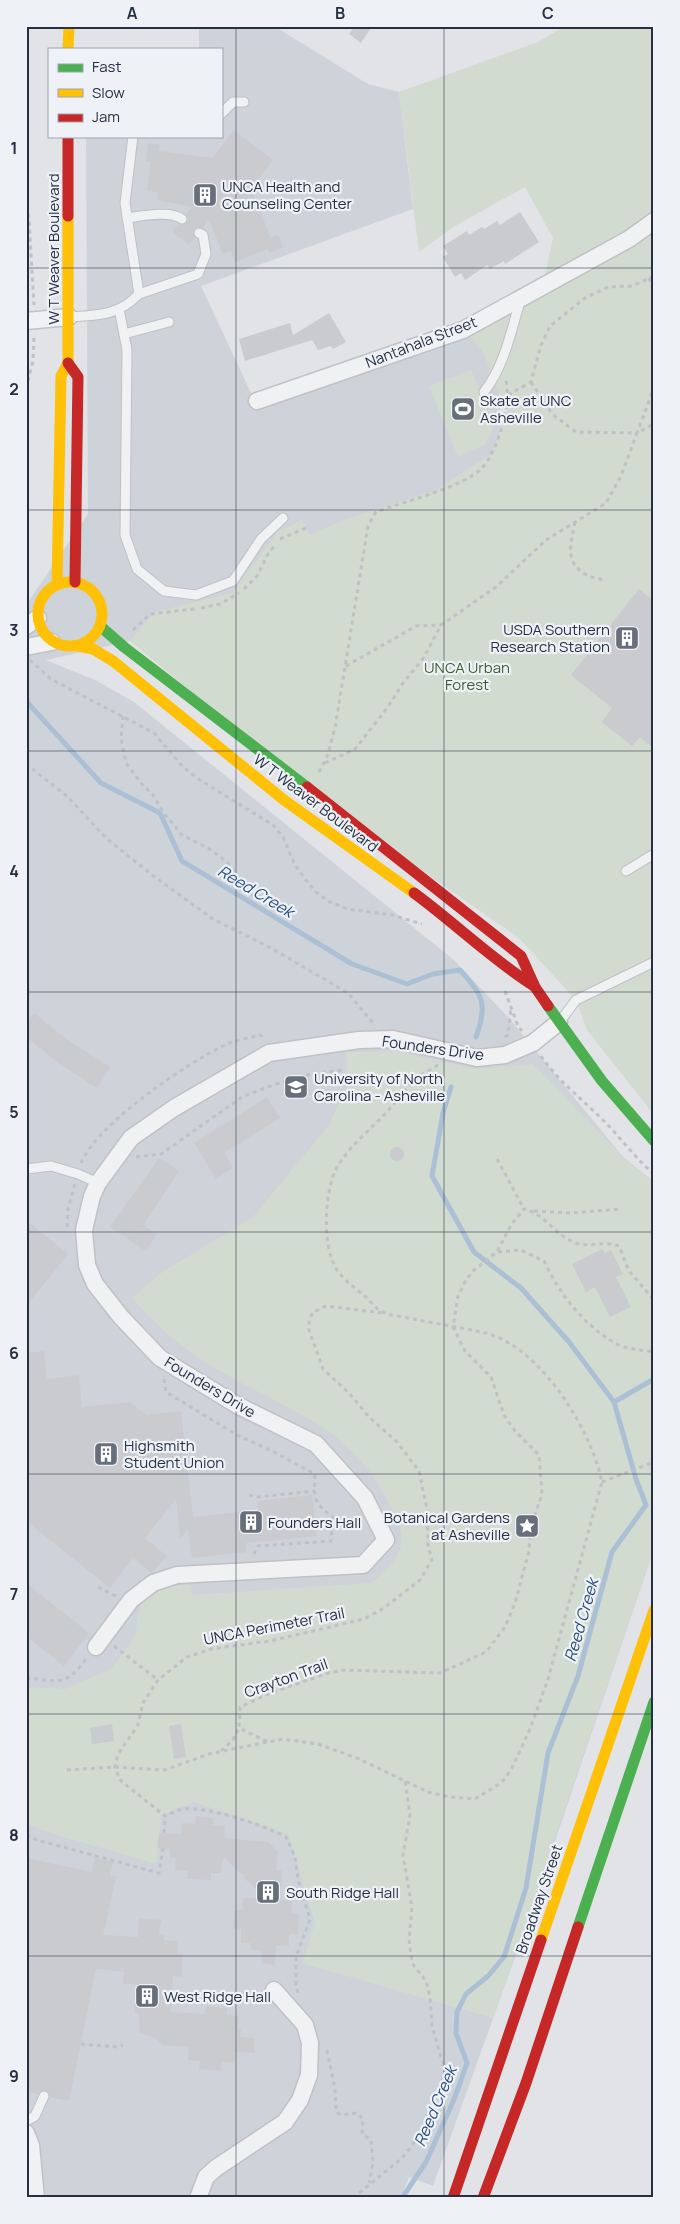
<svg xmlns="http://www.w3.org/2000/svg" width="680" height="2224" viewBox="0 0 680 2224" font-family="Manrope,sans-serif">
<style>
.built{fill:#ced3da}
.green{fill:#d1dbd0}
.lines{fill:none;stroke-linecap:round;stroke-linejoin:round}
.stream{stroke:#acc0d5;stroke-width:5}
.building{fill:#c9cbcf}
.lane-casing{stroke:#bfc1c4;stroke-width:11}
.street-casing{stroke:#bfc1c4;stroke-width:19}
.path{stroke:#bfc1c6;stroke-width:3;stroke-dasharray:4 4;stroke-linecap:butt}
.lane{stroke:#f0f1f3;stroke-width:9}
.street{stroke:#f0f1f3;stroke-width:16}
.fast{stroke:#4caf50;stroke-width:11}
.slow{stroke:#ffc107;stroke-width:11}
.jam{stroke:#c62828;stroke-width:11}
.grid{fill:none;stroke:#263042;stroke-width:1;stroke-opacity:0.55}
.labels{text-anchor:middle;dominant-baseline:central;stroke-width:4.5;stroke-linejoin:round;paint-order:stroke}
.poi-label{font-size:15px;fill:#263042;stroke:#eef2f7;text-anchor:start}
.street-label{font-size:15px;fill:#263042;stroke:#eef2f7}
.park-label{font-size:15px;fill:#3a5f31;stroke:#eef2f7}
.water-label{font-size:16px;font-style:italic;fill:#2b4f7b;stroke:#eef2f7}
.neatline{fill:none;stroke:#263042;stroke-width:2}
.grid-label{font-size:16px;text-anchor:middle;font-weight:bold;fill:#263042}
</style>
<rect width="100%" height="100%" fill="#e1e3e6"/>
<path class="built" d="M199 26H274L368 84 399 92 413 209 201 286 257 406 518 309 499 395 503 441 579 505 130 641 46 660 97 681 134 702 454 960 508 1017 623 1157 654 1182V1549L529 1918 433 2186 409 2177 401 2198H26V605L88 514 86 136H221V49H199Z"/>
<g class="green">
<path d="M565 26H654V1115L587 1030 576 1000 519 938 332 808 130 641 155 612 232 593 278 532 302 520 310 535 346 519 436 490 491 454 507 412 482 349 463 330 543 286 553 238 525 187 453 227 419 252 399 92 538 42Z"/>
<path d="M471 370 484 400 493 429 486 444 458 457 429 386Z"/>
<path d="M394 1051 476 1069 533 1064 623 1157 654 1182V1549L493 2018 302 1963 315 1923 288 1834 194 1802 162 1814 156 1864 64 1837 26 1824V1687L66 1689 112 1668 135 1636 140 1606 152 1592 169 1585H191L192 1595 371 1583C406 1555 410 1539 387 1500 381 1490 375 1477 367 1468 353 1452 337 1436 319 1425 276 1398 228 1380 188 1350 167 1335 149 1317 132 1298L161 1273 253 1217 329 1125 347 1086 346 1052Z"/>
</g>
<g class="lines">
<g class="stream">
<path d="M26 701 101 783 160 813 182 861 352 964 407 984 433 974 460 970C483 996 488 1003 476 1037"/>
<path d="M614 1402 654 1379"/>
<path d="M402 2198 426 2162 455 2097 467 2063 456 2033 457 2012 466 1994 488 1976 504 1957 526 1888 548 1753 578 1676 612 1552 646 1505 636 1479 614 1402 569 1342 521 1288 474 1252 432 1176 443 1113 451 1087"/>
</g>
</g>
<g class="building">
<path d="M355 26H372L361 43 349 34Z"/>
<path d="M234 130 273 160 251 189 271 238 278 235 283 247 269 253 268 249 235 262 231 251 223 254 209 220 203 228 198 227 194 230 195 238 189 245 172 232 178 224 183 225 187 222 188 218 186 214 192 207 157 200 158 192 147 191 151 162 146 161 148 143 160 145 159 151 212 158Z"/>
<path d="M520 212 539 242 505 264 504 261 490 269 487 265 465 280 461 273 455 277 443 257 448 254 443 246 467 231 469 235 482 227 484 229 497 221 500 225Z"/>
<path d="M329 313 346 342 333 349 331 346 318 350 312 340 245 361 239 339 290 323 293 335Z"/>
<path d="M639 589 654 601V749L640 737 632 746 602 722 612 708 571 675Z"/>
<path d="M34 1013 65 1038 110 1067 97 1088 60 1064 26 1037V1023Z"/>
<path d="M267 1097 280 1118 224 1153 233 1168 216 1179 194 1143Z"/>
<circle cx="397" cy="1154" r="7"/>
<path d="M159 1158 179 1171 143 1225 157 1234 146 1251 110 1227Z"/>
<path d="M26 1220 68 1254 26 1306Z"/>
<path d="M602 1249 605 1253 611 1250 623 1274 616 1277 631 1307 610 1317 595 1287 586 1292 572 1264Z"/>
<path d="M44 1351 47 1379 79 1375 82 1407 130 1402 147 1415 181 1411 193 1517 258 1510 257 1501 312 1495 317 1536 246 1543 247 1552 192 1558 188 1529 180 1539 176 1499 145 1538 167 1556 152 1573 133 1558 110 1588 26 1521V1353Z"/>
<path d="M26 1583 89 1633 64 1666 26 1636Z"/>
<path d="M112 1724 114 1741 92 1744 90 1728Z"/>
<path d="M181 1724 186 1757 174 1759 169 1726Z"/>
<path d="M196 1816 214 1818 213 1825 225 1826 224 1838 268 1842 278 1852 276 1870 282 1871 280 1900 292 1901 291 1913 299 1914 298 1934H289V1946L276 1945 275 1965 261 1963 262 1951 252 1950 250 1943H241V1929L233 1928 234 1910H242L243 1898 267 1899 244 1878V1875L241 1874 223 1857 221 1873H211V1880L187 1879 188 1871 175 1870 176 1858H170V1849L158 1848 159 1833 181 1834 182 1823 195 1824Z"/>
<path d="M26 1858 92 1872 95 1858 113 1862 110 1876 116 1877 103 1935 138 1937 139 1918 161 1920 159 1934H165L164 1940 178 1941 177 1953 183 1954 182 1977 173 1976 171 2012 205 2014 206 2006 227 2008V2015L239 2016 238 2029H241L240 2037 255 2038 254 2053 235 2052 234 2063 222 2062 221 2071 199 2069 200 2061 188 2060 189 2047 162 2045 156 2038 140 2033 139 2013H134L136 1984H123L124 1972 96 1969 69 2101 50 2097 46 2090 41 2091 38 2094 26 2092Z"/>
</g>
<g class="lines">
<defs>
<g id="lane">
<path d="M221 114 233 102H244"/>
<path d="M127 218C141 216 171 210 182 219"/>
<path d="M139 294 198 274 206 254 203 235 199 233"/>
<path d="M119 309 127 350 125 535 137 569 164 591 196 595 233 581 261 539 283 518"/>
<path d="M69 317C98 315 118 316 139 294L125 203 133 136"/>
<path d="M124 334 169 322"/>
<path d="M484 392C505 365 511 331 521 298"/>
<path d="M626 871 654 854"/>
<path d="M561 1020 576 1000 654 962"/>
<path d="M26 1169 51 1166 78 1174 98 1183"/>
<path d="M26 2121 35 2116 44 2096"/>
</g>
<g id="street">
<path d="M26 321 69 317"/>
<path d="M257 401 463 330 629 239 654 221"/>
<path d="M26 626 38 618"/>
<path d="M26 647 52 642"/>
<path d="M96 1647 131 1600 153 1583 177 1575 363 1565 386 1540 365 1498 316 1444 237 1405 160 1358 121 1317 95 1284 87 1265 84 1230 92 1196 98 1183 131 1138 174 1108 269 1053 359 1040 393 1039 477 1058 505 1055 533 1043 559 1022"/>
<path d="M26 2133 31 2145 36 2198"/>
<path d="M198 2198 206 2177 216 2168 285 2122 300 2100 309 2075 310 2043 305 2025 274 1990"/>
</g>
</defs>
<use href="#lane" class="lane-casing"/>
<use href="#street" class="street-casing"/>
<g class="path">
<path d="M26 206 29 219 34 305"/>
<path d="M649 278 654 292"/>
<path d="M531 382 552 414 576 432 637 433 654 388"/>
<path d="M26 389 33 361 34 336"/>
<path d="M508 395 531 382 541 345 550 326 585 298 608 287 632 286 654 276"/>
<path d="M26 426V449"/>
<path d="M575 522C571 544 563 564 589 576 593 578 599 578 604 580"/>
<path d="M280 539 306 528"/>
<path d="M244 589 257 576 269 552 276 544"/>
<path d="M201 608 220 604 239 593"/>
<path d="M133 630 150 614 195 609"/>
<path d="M30 660 51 679 154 733 183 767 200 780 273 825 283 837 295 865 305 879 317 893 330 902 348 909 392 915 422 924"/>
<path d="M346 666 416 626 441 625"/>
<path d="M123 716 121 738 126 763 141 783 153 795 163 812 182 835 208 848 227 862 255 899"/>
<path d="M325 763 355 749 388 707 403 683 423 659 441 625 496 587 546 540 606 503 621 476 637 433 654 424"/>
<path d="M26 764 68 797 105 837 152 875 213 919 271 948 348 993 373 1023"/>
<path d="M319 772 327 757 335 728 368 526 376 512C402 502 464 487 482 468 491 458 497 442 501 430 506 412 509 398 506 380"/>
<path d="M505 991 518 1026 522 1031"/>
<path d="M505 1037 508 1035 511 1008"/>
<path d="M541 1056C558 1081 582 1099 603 1120 621 1138 635 1158 654 1174"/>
<path d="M438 1065C431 1069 423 1074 416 1079 405 1089 396 1102 386 1113 369 1131 349 1146 336 1169 324 1194 321 1252 340 1274 348 1283 357 1290 366 1297 371 1302 376 1309 383 1312 389 1316 401 1316 408 1318 433 1323 458 1327 482 1332 539 1344 591 1429 602 1482L548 1679 530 1729 511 1770 502 1782 475 1799 450 1797 428 1792 357 1758 318 1744 283 1739 268 1742 239 1728 240 1707 268 1694 328 1673 345 1670 440 1673 486 1652 505 1627 515 1603 529 1551 530 1530 542 1494 539 1455 515 1431 504 1415 491 1377 465 1351 453 1327 458 1296 466 1280 473 1271 497 1252 511 1225 524 1209C545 1214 556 1236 576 1243 591 1248 605 1240 619 1246L629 1271 654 1300"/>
<path d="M136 1157 161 1154 242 1097 273 1085 315 1073 345 1070"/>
<path d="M497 1159 524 1209"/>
<path d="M81 1163C97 1124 188 1062 227 1044 237 1040 249 1038 260 1035L265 1038"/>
<path d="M534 1211 570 1213 621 1209"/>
<path d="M67 1227 68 1209 75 1184"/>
<path d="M498 1252 521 1250 544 1261C560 1294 581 1322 613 1342 624 1349 641 1350 654 1352"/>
<path d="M164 1379 166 1392 237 1435 274 1452 315 1474C314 1498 313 1503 333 1517L331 1541 258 1546 253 1556"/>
<path d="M602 1482 654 1462"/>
<path d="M249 1495 258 1497 315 1491"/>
<path d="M98 1587 116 1596"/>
<path d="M114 1646 158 1680"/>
<path d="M26 1678C58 1681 66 1687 86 1659"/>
<path d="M221 1751 233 1740 239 1728"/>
<path d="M67 1770 115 1767 165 1770 209 1754 267 1742"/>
<path d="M164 1833 165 1816"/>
<path d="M26 1835 37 1840 159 1873 163 1848"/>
<path d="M298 1993 296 1985V1957L310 1919 298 1879 295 1857 286 1837C264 1825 207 1806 183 1809 177 1810 171 1814 165 1816L120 1780 115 1767 118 1754 138 1725 143 1703 158 1680 187 1657 211 1649 270 1641 364 1619 384 1608 420 1580 432 1560 428 1546 427 1509 419 1471 397 1442 369 1417 349 1393 323 1369 308 1327 312 1313 326 1306 383 1313"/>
<path d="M81 2044 118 2047 123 2045"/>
<path d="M327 2050 335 2089 336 2112 341 2115 357 2113 363 2119 362 2134 371 2140 373 2162 369 2183"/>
<path d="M353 2198 402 2158 411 2147 425 2126 432 2102 439 2090 445 2071 432 2026 430 1997 426 1981 412 1963 409 1939 412 1908 403 1855 410 1815 405 1781"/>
</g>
<use href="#lane" class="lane"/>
<use href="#street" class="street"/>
<g class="fast">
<path d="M100 626 124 647 307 787"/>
<path d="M548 1006 602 1081 654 1141"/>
<path d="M578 1927 654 1702"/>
</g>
<g class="slow">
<path d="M68 49 69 26"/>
<circle cx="70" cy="614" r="32"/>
<path d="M57 585 61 376 68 363V216"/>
<path d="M78 646 93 649 113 661 284 800 414 893"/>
<path d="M541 1940 654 1610"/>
</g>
<g class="jam">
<path d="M68 136V216"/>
<path d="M68 363 78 377 75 582"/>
<path d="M307 787 521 956 535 987 548 1006"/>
<path d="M414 893C455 923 491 959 534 986"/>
<path d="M453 2198 541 1940"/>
<path d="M483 2198 526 2083 578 1927"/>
</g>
</g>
<path class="grid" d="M236 26V2198M444 26V2198M26 268H654M26 510H654M26 751H654M26 992H654M26 1232H654M26 1474H654M26 1714H654M26 1956H654"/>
<defs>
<symbol id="building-square" viewBox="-11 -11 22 22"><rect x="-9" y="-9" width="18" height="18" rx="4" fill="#676f7b" stroke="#eef2f7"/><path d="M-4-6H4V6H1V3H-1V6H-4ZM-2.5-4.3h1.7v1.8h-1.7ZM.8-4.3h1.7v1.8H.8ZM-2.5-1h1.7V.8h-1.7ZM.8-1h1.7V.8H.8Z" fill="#fff"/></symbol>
<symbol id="stadium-square" viewBox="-11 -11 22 22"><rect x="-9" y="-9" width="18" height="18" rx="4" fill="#676f7b" stroke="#eef2f7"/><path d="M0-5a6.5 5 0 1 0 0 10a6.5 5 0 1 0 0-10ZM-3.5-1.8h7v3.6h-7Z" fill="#fff"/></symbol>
<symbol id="university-square" viewBox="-11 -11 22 22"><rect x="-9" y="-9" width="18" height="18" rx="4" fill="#676f7b" stroke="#eef2f7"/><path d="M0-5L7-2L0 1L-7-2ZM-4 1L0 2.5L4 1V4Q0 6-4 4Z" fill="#fff"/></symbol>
<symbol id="sight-square" viewBox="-11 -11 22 22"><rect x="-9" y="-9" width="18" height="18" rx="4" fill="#676f7b" stroke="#eef2f7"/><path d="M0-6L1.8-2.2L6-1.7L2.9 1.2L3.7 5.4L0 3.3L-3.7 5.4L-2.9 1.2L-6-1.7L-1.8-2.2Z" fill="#fff"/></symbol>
</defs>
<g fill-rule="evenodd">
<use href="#building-square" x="191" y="181" width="28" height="28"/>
<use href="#stadium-square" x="449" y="395" width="28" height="28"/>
<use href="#building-square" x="613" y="624" width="28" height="28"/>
<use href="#university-square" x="282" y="1073" width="28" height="28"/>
<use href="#building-square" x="92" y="1440" width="28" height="28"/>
<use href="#building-square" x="237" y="1508" width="28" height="28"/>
<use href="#sight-square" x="513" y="1512" width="28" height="28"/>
<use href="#building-square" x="254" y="1878" width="28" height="28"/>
<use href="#building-square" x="133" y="1982" width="28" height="28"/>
</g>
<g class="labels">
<g class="poi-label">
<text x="222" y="186">UNCA Health and<tspan x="222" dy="17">Counseling Center</tspan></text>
<text x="480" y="400">Skate at UNC<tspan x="480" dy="17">Asheville</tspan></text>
<text x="610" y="629" text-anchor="end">USDA Southern<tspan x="610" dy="17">Research Station</tspan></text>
<text x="314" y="1078">University of North<tspan x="314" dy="17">Carolina - Asheville</tspan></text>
<text x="124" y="1445">Highsmith<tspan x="124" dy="17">Student Union</tspan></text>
<text x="510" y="1517" text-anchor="end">Botanical Gardens<tspan x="510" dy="17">at Asheville</tspan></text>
<text x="268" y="1522">Founders Hall</text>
<text x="286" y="1892">South Ridge Hall</text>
<text x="164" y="1996">West Ridge Hall</text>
</g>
<g class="street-label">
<text transform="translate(53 249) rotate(-90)">W T Weaver Boulevard</text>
<text transform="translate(421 342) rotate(-21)">Nantahala Street</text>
<text transform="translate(316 803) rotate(37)">W T Weaver Boulevard</text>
<text transform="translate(433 1048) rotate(8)">Founders Drive</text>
<text transform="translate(210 1387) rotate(31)">Founders Drive</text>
<text transform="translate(274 1626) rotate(-11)">UNCA Perimeter Trail</text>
<text transform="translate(286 1678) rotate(-20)">Crayton Trail</text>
<text transform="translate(539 1899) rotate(-71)">Broadway Street</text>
</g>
<g class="park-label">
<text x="467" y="667">UNCA Urban<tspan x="467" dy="17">Forest</tspan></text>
</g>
<g class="water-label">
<text transform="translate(256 891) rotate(31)">Reed Creek</text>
<text transform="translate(581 1620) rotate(-74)">Reed Creek</text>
<text transform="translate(435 2106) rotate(-67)">Reed Creek</text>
</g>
</g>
<rect width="680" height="2224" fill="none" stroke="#eef2f7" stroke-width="55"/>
<rect x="48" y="48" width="175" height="90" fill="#eef2f7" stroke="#9ea4af"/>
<rect x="58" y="64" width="25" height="8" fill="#4caf50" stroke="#9ea4af"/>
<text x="92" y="72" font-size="15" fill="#263042">Fast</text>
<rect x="58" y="89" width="25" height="8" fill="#ffc107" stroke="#9ea4af"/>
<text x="92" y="98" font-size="15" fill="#263042">Slow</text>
<rect x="58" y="114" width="25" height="8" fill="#c62828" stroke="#9ea4af"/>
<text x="92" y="122" font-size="15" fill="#263042">Jam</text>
<rect x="28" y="28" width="624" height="2168" class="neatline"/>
<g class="grid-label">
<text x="132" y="19">A</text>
<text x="340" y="19">B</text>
<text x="548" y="19">C</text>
<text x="14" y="154">1</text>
<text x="14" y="395">2</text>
<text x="14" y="636">3</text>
<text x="14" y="877">4</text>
<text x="14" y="1118">5</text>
<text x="14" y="1359">6</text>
<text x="14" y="1600">7</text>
<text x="14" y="1841">8</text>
<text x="14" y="2082">9</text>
</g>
</svg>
